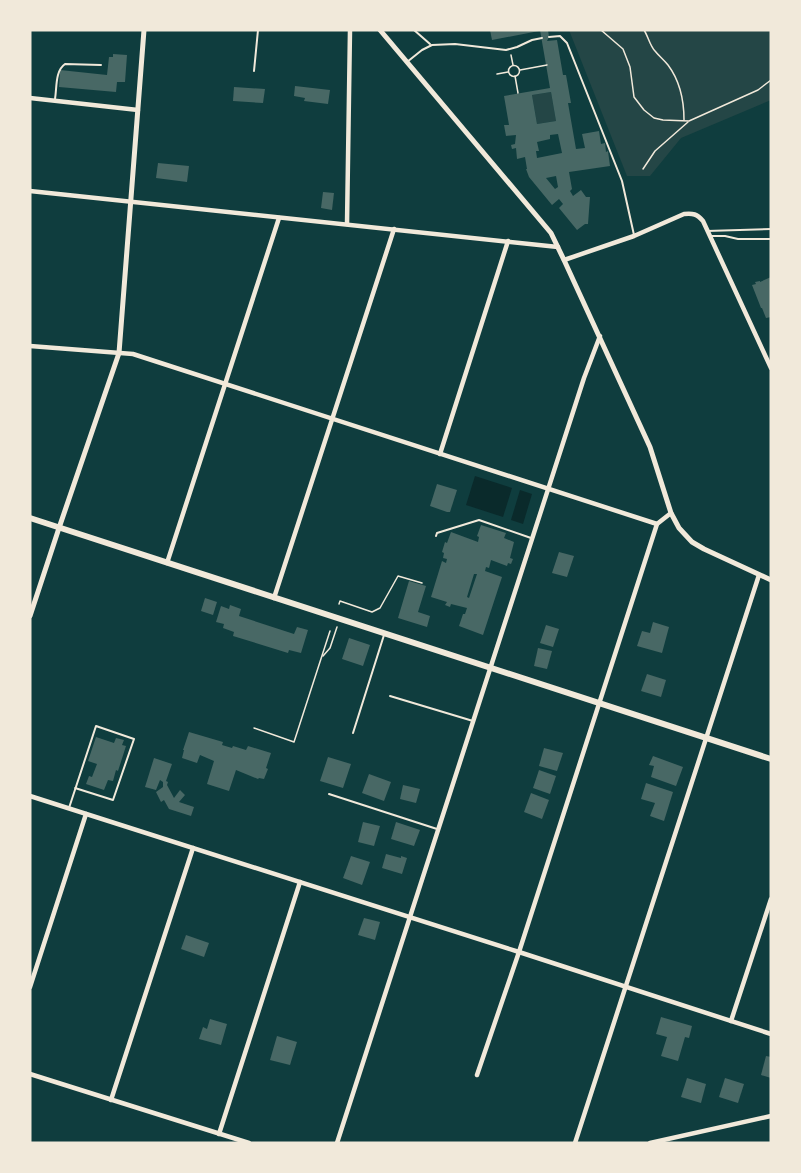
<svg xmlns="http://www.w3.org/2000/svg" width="801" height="1173" viewBox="0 0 801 1173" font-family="'Sofia Sans Condensed',sans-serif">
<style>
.green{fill:#244646}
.water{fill:#0a2a2b}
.building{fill:#486865;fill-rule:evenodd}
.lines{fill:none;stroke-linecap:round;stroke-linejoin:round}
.path{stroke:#f1e9da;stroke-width:1.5}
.service{stroke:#f1e9da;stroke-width:2}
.minor{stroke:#f1e9da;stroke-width:4.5}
.tertiary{stroke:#f1e9da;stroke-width:5}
.secondary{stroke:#f1e9da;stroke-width:6}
</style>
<rect width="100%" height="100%" fill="#0f3d3e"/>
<g class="green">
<path d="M569 30H771V100L681 138 650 176H627Z"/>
<path d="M551 92 556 121 537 124 532 95Z"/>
</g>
<g class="water">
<path d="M475 476 512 488 503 517 466 505Z"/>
<path d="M520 490 532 494 523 524 511 520Z"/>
</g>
<g class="building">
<path d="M490 30H538L539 31 492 40Z"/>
<path d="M540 30H548L549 37 547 41 557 40 563 75H566L571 103H568L576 149 585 148 582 134 599 131 601 144 605 143 606 152 608 151 610 166 569 172 572 189 570 191 573 196 581 190 586 197H590L588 224H585L577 230 559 208 563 204 559 199 552 205 529 177 526 169H527L525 157 517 159 516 148 512 149 511 145 515 144 516 135 506 136 504 125H509L504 96 550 88ZM551 92 556 121 537 124 532 95ZM558 134 562 153 537 158 536 151H539L537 142 550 139V135ZM556 176 558 187 555 189 546 178Z"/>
<path d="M113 54 127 55 125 82H117L116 92 59 87 60 70 107 75 109 57H113Z"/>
<path d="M295 86 330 90 328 104 304 101 305 98 294 96Z"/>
<path d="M234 87 265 89 263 103 233 101Z"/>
<path d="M158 163 189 166 187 182 156 178Z"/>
<path d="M323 192 334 193 332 210 321 208Z"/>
<path d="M771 277V317L766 318 762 308H761L752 285 756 284 755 282 760 281V282Z"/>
<path d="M437 484 457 490 450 512H447L430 506Z"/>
<path d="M481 525 506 533 504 538 514 542 510 558 513 559 511 564 508 563 507 566 491 560 489 568 486 567 485 571 502 577 483 635 459 626 463 614H465L467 608 451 604 450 607 445 605 447 602 431 597 442 561 446 563 447 559 443 558 444 553 442 552 445 542 447 543 451 532 478 542 479 537 477 536ZM474 574H477L469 598 467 597Z"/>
<path d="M559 552 574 556 567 577 552 573Z"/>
<path d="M409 581 426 586 418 612 430 616 427 627 398 618Z"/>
<path d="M205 598 217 602 213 615 201 611Z"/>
<path d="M230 605 241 609 239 616 294 634 297 627 308 630 301 653 289 650 288 653 233 636 234 632 223 628 224 624 216 622 221 606 229 609Z"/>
<path d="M653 622 669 627 662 653 637 646 642 631 650 633Z"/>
<path d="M546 625 559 629 553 647 540 643Z"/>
<path d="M349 638 370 645 363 666 342 659Z"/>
<path d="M538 648 552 651 547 669 534 666Z"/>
<path d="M647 674 666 680 661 697 641 691Z"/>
<path d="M189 732 223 742 222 745 232 748 233 746 246 750 248 746 271 753 266 768 268 769 264 779 259 778 258 779 236 770 229 791 207 784 214 761 200 755 197 763 182 758 184 750H183Z"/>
<path d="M96 737 114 743 116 738 124 740 122 745 126 746 118 771 116 770 113 781 108 780 104 790 86 784 89 776 92 777 97 764 88 761Z"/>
<path d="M544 748 563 753 557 771 539 766Z"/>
<path d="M653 756 683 767 676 786 651 777 654 766 649 765Z"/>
<path d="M328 757 351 764 343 788 320 781Z"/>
<path d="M154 758 172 764 166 781 168 782 167 785 174 798 180 790 185 795 179 802 194 807 191 816 169 809 164 800 161 802 156 792 163 787V782L160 780 156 790 145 787Z"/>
<path d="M539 770 556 776 550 794 533 788Z"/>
<path d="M369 774 391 782 384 801 362 793Z"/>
<path d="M646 783 673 792 664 821 650 816 655 803 641 799Z"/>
<path d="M403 785 420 789 416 803 400 799Z"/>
<path d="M531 793 549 800 542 819 524 812Z"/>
<path d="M363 822 380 826 374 846 358 842Z"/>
<path d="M396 822 420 830 414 846 391 839Z"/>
<path d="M386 854 401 858V856L407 858 402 874 382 868Z"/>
<path d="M351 856 370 862 362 885 343 878Z"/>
<path d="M364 918 380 922 375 940 358 935Z"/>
<path d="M186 935 209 943 204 957 181 949Z"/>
<path d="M661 1017 692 1026 689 1038 685 1037 678 1061 661 1056 667 1037 656 1034Z"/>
<path d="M210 1019 227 1024 221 1045 199 1039 203 1027 207 1029Z"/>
<path d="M277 1036 297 1042 290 1065 270 1060Z"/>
<path d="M766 1056 771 1057V1078L761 1075Z"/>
<path d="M687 1078 706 1084 701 1103 681 1097Z"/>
<path d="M725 1078 744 1084 738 1103 719 1097Z"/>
</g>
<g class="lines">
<g class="path">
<path d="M601 30 623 49 630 67 634 97 644 110 654 118 663 120 689 121 758 90 771 80"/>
<path d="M644 30C648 36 650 46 655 51 659 56 664 60 668 65 680 81 684 101 684 120"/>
<path d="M511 55 513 65"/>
<circle cx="514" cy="71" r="5.5"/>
<path d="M520 70 547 65"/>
<path d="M497 74 508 72"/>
<path d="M515 76 518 93"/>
<path d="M643 169 655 151 688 122"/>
<path d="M339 604 340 601 372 612 380 608 398 576 422 583"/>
<path d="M323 656 330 648 337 627"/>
<path d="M254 728 294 742 330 631"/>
</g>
<g class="service">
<path d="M414 30 430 44"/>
<path d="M549 37 560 36 567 43 622 181 634 235"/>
<path d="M407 62 422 50 432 45 455 44 506 50 517 47 532 40 542 38"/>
<path d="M254 71 258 30"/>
<path d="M55 99C57 87 55 71 65 64L101 65"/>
<path d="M707 231 771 229"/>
<path d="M711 236H725L738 239H771"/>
<path d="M436 536 437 533 479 520 531 538"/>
<path d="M390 696 473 721"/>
<path d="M353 733 384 635"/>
<path d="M329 794 437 829"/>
<path d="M69 808 96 726 134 739 113 800 75 788"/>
</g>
<g class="minor">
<path d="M30 98 138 110"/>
<path d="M30 191 558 247"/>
<path d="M347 224 350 30"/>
<path d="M564 260 634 236 684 214C693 213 697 214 703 221L771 368"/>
<path d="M30 346 133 354 657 524"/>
<path d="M440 454 508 241"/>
<path d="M167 563 279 218"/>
<path d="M274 598 394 229"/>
<path d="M30 796 519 952 771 1034"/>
<path d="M30 987 86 814"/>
<path d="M731 1021 771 899"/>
<path d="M30 1074 249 1143"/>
<path d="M477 1075 519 952 657 524 671 513"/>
<path d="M111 1100 193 848"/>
<path d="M219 1134 300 882"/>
<path d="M337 1143 584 378 600 336"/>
<path d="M575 1143 759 575"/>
<path d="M650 1143 771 1116"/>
</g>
<g class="tertiary">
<path d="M380 30 551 233 564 260 650 447 671 513 679 528 692 542 704 549 771 580"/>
<path d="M30 616 59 528 119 353 144 30"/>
</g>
<path class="secondary" d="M30 518 771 759"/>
</g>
<rect width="801" height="1173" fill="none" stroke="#f1e9da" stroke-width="63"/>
</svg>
